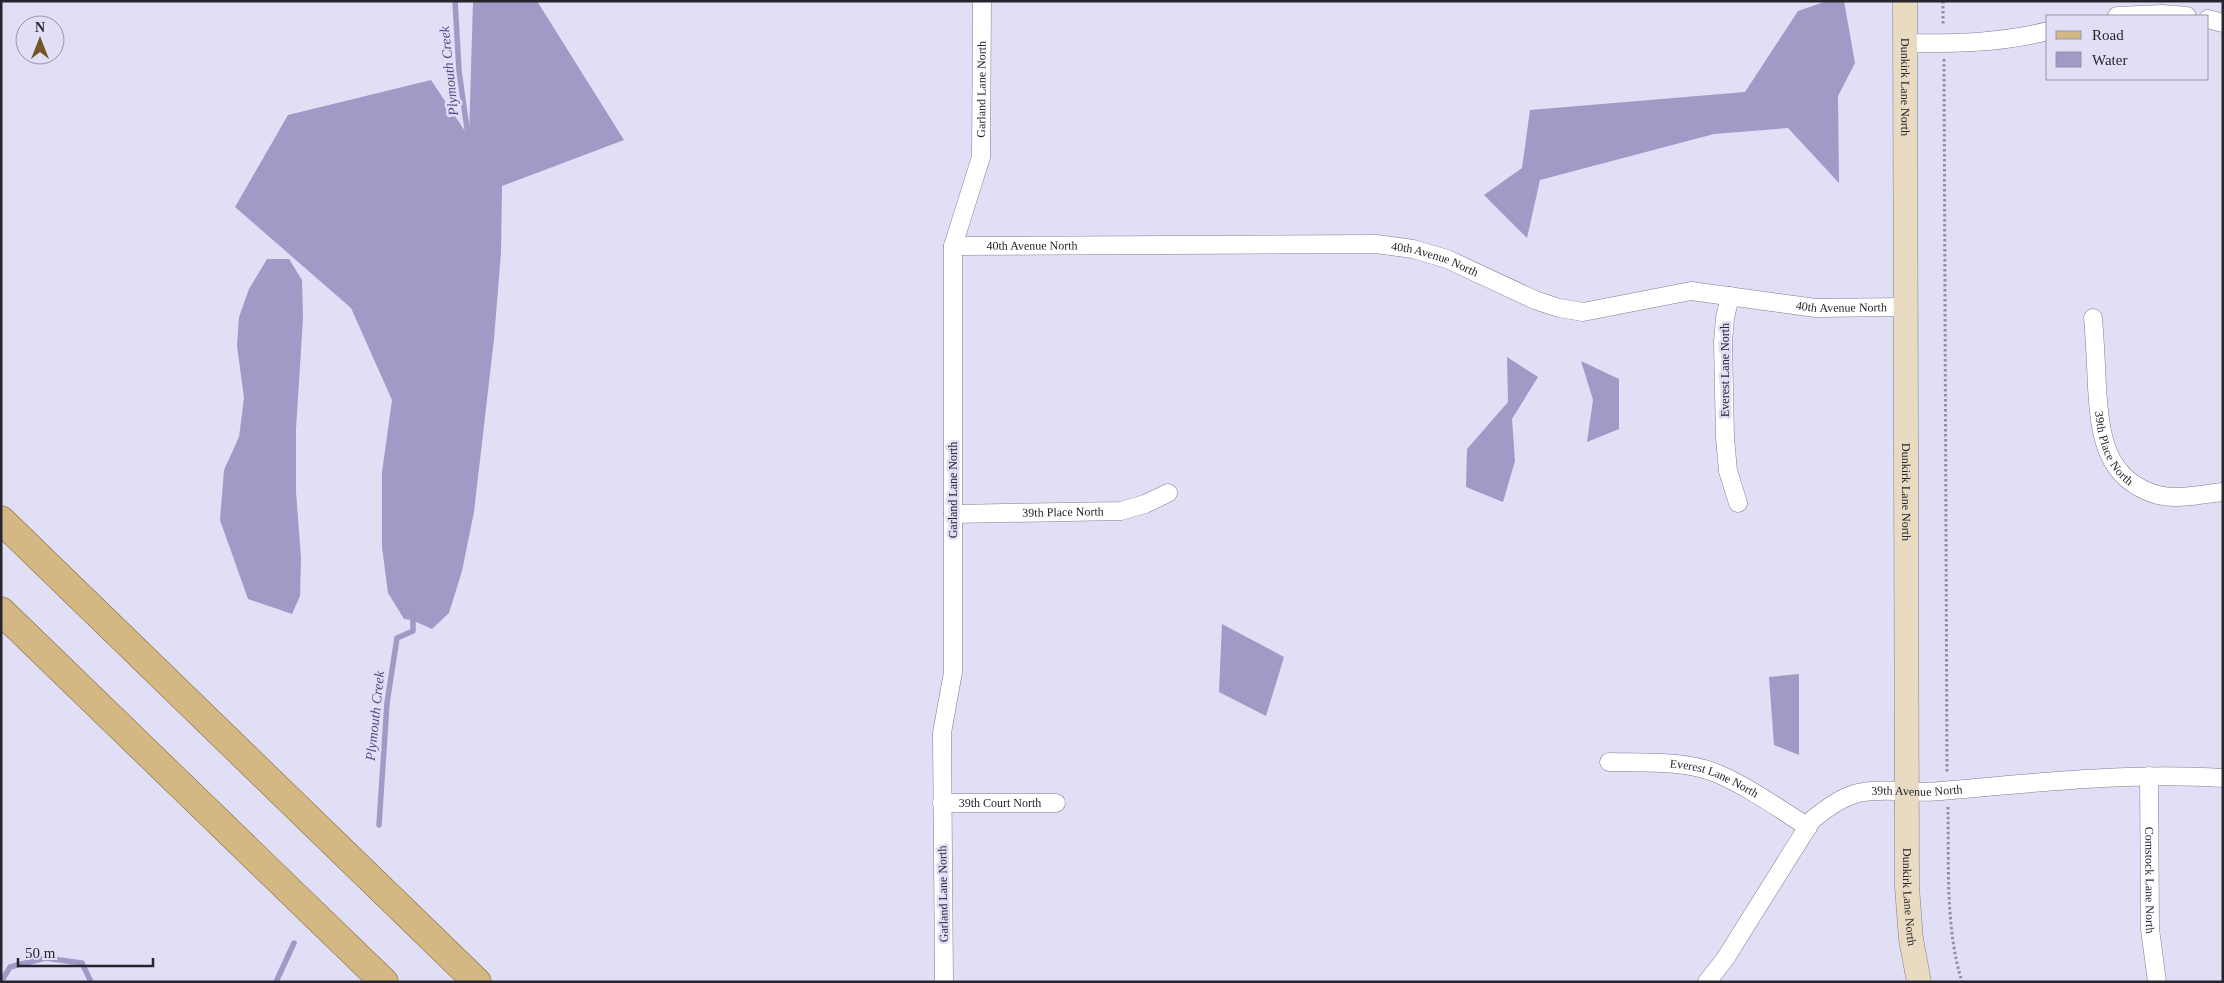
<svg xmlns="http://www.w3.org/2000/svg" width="2224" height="983" viewBox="0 0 2224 983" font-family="Georgia,serif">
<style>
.water{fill:#9f9bc6}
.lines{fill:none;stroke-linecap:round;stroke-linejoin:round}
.stream{stroke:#9f9bc6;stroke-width:5.5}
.street-casing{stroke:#7f7d93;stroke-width:19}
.secondary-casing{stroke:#7f7d93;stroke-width:25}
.primary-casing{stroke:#846530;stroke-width:29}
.path{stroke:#908f9f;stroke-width:3;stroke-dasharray:2.5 2.5;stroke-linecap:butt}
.street{stroke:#fff;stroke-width:18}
.secondary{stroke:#e9dbc1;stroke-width:24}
.primary{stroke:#d3b883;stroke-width:28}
.labels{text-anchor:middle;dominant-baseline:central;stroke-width:5;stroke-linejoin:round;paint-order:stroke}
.street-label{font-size:12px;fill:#26252e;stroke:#e0dff6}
.water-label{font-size:14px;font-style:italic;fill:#534a84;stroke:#e0dff6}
</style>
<rect width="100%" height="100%" fill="#e0dff6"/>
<g class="water">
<path d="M473 1H537L624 140 502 186 501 253 494 339 474 512 462 571 449 613 432 629 412 620 404 619 388 593 382 547V472L392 400 351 308 235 207 288 115 431 80 469 137Z"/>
<path d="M1827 1H1844L1855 63 1838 96 1839 183 1788 128 1714 134 1540 180 1527 238 1484 195 1522 168 1530 110 1745 92 1798 11Z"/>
<path d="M267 259H289L302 280 303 318 296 429V492L301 558 300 596 292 614 248 599 220 520 224 470 239 437 244 398 237 346 239 317 249 289Z"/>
<path d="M1507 357 1538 377 1512 419 1515 461 1503 502 1466 487 1467 449 1508 402Z"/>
<path d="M1581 361 1619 379V429L1587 442 1593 400Z"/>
<path d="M1222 624 1284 657 1266 716 1219 692Z"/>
<path d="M1799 674V755L1774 745 1769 677Z"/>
</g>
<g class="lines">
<g class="stream">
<path d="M455 1 459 71 469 143"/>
<path d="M379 825 387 703 397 638 413 631V614"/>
<path d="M1 982 10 967 45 958 82 963 91 982"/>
<path d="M276 982 294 943"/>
</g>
<defs>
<g id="street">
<path d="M2117 16 2162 14 2187 16"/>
<path d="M2208 19 2223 23"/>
<path d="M1905 43C1954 44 2000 43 2048 31"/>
<path id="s1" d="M953 246 1376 244 1413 249 1447 259 1535 300 1559 308 1583 312 1691 291 1816 308 1905 307"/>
<path d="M1730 296 1725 318 1723 342 1725 438 1728 471 1738 503"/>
<path id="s2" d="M2093 318C2095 341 2096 364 2097 387 2100 433 2104 480 2158 495 2178 500 2202 494 2223 492"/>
<path id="s3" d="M953 514 1121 511 1145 504 1168 493"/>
<path id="s4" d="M1609 762C1644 763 1683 760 1716 773 1749 787 1778 808 1808 827"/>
<path id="s5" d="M2149 776 2150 929 2157 982"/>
<path id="s6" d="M942 803H1056"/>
<path id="s7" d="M944 982 942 733 953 672V246L981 157 982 1"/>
<path id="s8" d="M1707 982 1725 959 1812 820C1827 808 1840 798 1858 793 1883 787 1915 794 1941 791 2035 783 2129 772 2223 778"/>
</g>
<g id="secondary">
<path id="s9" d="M1905 1 1907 887 1911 939 1919 982"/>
</g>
<g id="primary">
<path d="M1 520 477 982"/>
<path d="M1 611 384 982"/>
</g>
</defs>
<use href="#street" class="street-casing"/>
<use href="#secondary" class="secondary-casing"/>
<use href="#primary" class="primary-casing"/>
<g class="path">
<path d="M1943 1V26"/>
<path d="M1944 59 1947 773"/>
<path d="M1948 807C1949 864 1945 927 1962 982"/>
</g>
<use href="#street" class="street"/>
<use href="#secondary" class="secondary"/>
<use href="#primary" class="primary"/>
</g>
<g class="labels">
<g class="street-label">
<text stroke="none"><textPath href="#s9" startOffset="86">Dunkirk Lane North</textPath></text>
<text stroke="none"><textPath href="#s7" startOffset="898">Garland Lane North</textPath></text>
<text stroke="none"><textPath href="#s1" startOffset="79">40th Avenue North</textPath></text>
<text stroke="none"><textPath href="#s1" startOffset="484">40th Avenue North</textPath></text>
<text stroke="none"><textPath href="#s1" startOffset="904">40th Avenue North</textPath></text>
<text transform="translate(1725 370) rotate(-90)">Everest Lane North</text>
<text stroke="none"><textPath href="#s2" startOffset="134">39th Place North</textPath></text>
<text transform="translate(953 490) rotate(-90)">Garland Lane North</text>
<text stroke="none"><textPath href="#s9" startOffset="491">Dunkirk Lane North</textPath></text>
<text stroke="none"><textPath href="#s3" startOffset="110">39th Place North</textPath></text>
<text stroke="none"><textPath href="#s4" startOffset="108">Everest Lane North</textPath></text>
<text stroke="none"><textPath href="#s8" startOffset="306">39th Avenue North</textPath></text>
<text stroke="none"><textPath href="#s6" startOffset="58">39th Court North</textPath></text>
<text stroke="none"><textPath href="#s5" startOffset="104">Comstock Lane North</textPath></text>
<text transform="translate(943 894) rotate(-91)">Garland Lane North</text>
<text stroke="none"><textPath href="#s9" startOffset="896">Dunkirk Lane North</textPath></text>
</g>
<g class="water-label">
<text transform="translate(449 71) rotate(-96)">Plymouth Creek</text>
<text transform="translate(375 716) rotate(-84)">Plymouth Creek</text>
</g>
</g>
<rect width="2224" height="983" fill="none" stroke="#26252e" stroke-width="5"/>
<rect x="2046" y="15" width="162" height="65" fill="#e0dff6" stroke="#9695a6"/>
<rect x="2056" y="31" width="25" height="8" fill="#d3b883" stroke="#9695a6"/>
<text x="2092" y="40" font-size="15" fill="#26252e">Road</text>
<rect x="2056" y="52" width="25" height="15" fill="#9f9bc6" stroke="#9695a6"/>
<text x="2092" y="65" font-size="15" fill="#26252e">Water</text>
<g transform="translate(40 40)"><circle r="24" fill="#e0dff6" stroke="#9695a6"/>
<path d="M0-4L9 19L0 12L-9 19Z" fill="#705628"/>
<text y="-8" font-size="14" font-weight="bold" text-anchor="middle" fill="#26252e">N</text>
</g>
<path d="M18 958v8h135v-8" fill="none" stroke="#26252e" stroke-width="2.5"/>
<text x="25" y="958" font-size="15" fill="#26252e" stroke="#e0dff6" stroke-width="4" paint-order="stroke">50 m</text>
</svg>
